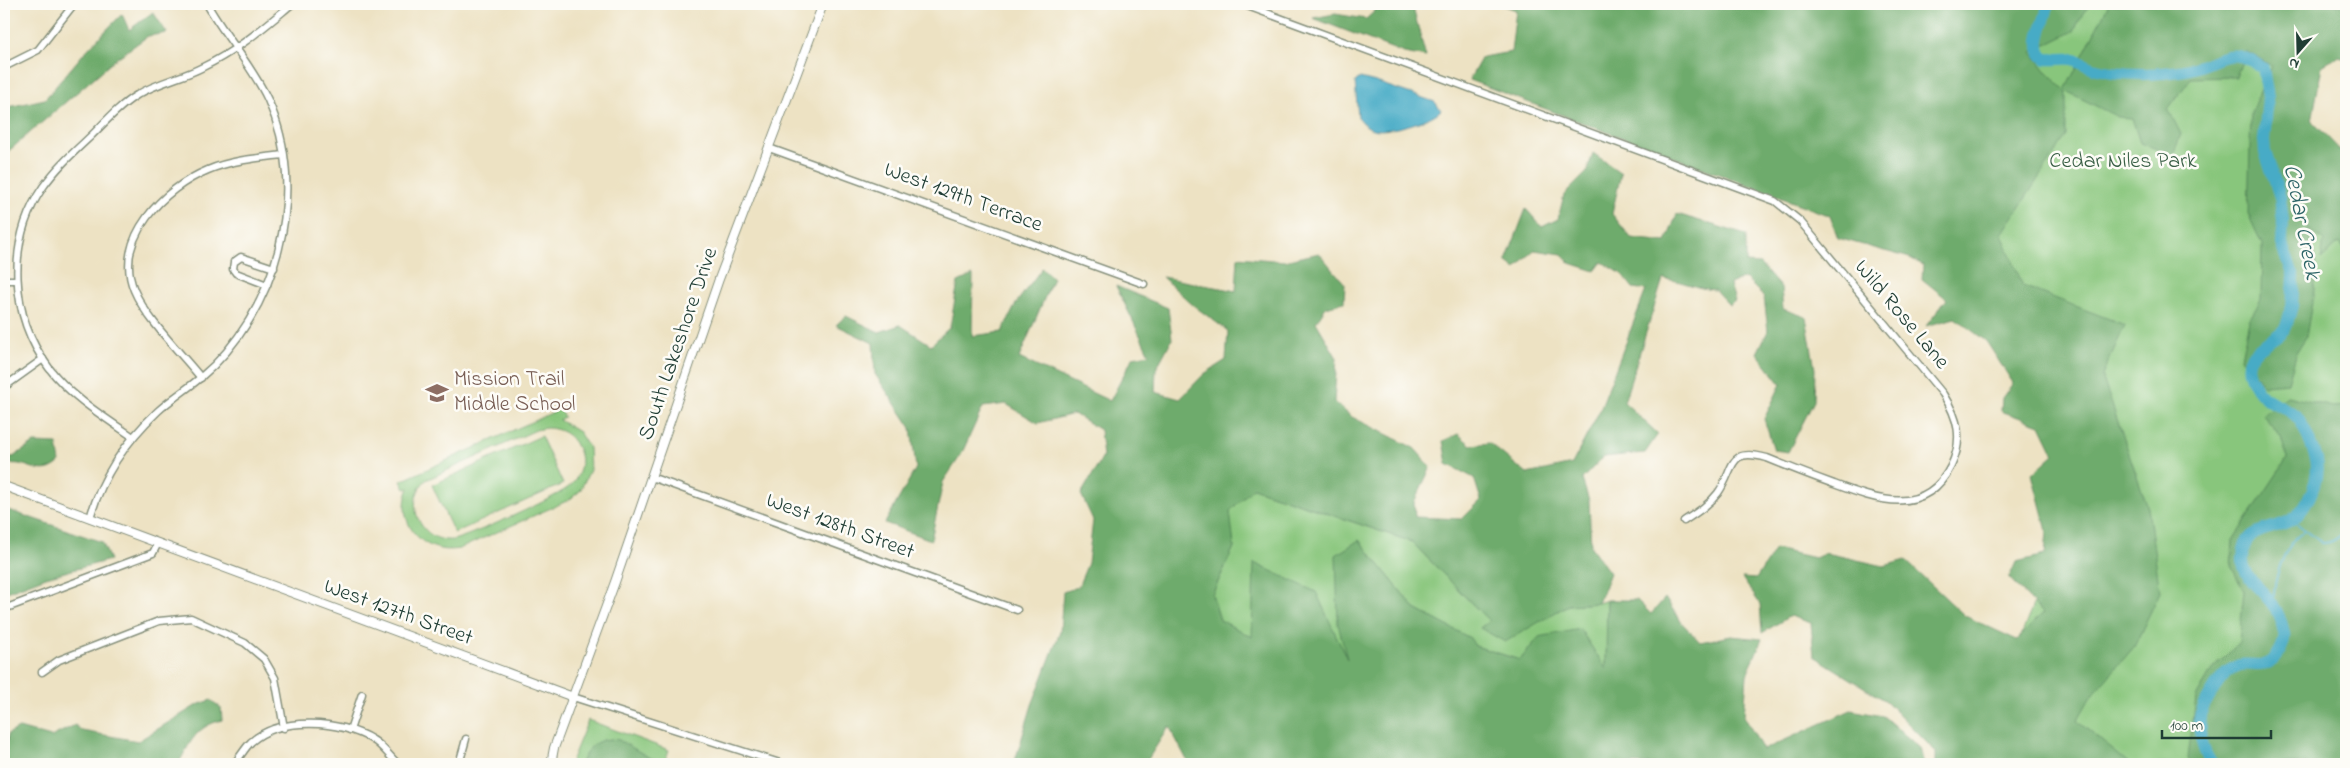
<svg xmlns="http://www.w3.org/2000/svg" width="2350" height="768" viewBox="0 0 2350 768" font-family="'Indie Flower',sans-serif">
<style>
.green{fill:#88c67c;stroke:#548258;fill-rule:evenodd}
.forest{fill:#6eab6c;stroke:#467450}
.water{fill:#47abc6;stroke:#33747d}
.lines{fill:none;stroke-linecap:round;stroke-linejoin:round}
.stream{stroke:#47abc6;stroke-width:2}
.river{stroke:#47abc6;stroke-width:12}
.minor-casing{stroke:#86907c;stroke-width:9}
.tertiary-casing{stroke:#86907c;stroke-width:10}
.minor{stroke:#fff;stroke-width:6}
.tertiary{stroke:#fff;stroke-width:8}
.labels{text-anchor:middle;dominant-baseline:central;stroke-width:5;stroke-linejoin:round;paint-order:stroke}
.park-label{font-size:22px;fill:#395f46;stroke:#fdfcf7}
.street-label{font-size:22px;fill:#1f3d34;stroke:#fdfcf7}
.education-label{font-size:22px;fill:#785e54;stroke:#fdfcf7;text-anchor:start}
.water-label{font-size:24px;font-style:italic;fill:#2d6467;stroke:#fdfcf7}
</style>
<rect width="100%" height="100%" fill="#fdfcf7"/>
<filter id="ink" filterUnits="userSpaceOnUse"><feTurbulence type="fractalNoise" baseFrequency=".02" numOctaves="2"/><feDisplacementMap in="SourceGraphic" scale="10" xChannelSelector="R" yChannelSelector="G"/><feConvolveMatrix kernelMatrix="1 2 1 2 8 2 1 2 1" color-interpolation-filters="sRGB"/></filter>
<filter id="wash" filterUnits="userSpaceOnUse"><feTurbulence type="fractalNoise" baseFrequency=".0096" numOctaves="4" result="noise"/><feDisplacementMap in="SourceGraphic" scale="20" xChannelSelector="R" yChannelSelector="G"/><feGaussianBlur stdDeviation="1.12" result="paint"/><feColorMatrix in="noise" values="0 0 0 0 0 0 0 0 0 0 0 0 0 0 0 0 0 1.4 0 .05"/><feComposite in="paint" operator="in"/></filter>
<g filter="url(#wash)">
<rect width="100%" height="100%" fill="#ede2c3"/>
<g class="green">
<path d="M1987 4H2337L2282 156 2346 180V764H1943L2016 650 2071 503 2104 324 1899 247Z"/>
<path d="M560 409 564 417 559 420 579 432 589 448 590 470 580 491 569 500 459 549C423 556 394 522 409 488L405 489 401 481ZM546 428C560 428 571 434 577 447 584 460 581 475 571 485 561 496 470 536 453 540 420 543 403 502 426 480L536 430Z"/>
<path d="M541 436 563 484 454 533 432 485Z"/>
<path d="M1253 488 1412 542 1489 621 1480 628 1544 618 1568 605 1598 603 1607 600 1606 670 1539 637 1520 660 1475 646 1469 638 1415 609 1359 540 1349 663 1252 638 1220 620 1212 595 1234 547 1229 511Z"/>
<path d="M588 720 669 750 664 764H570Z"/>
</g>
<g class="forest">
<path d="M1376 4H1412L1426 57 1404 53 1313 18 1335 14 1366 19 1375 11Z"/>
<path d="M1500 4H2091L2083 13 2074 31 2032 52 2047 72 2065 90 2109 4H2346V60L2339 56 2322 66 2312 121 2341 151 2346 149V256L2339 243 2321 260 2324 241 2309 229 2317 272 2306 337 2297 351 2288 383 2264 385 2241 358 2249 320 2261 300 2262 244 2248 214 2251 112 2272 66 2246 51 2236 77 2191 78 2168 109 2181 134 2173 155 2140 143 2132 118 2118 117 2066 91V136L2002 234 2023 286 2125 325 2102 376 2148 508 2160 592 2134 647 2090 698 2077 721 2130 764H1936V752L1886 701 1814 656 1811 623 1790 616 1762 633 1760 604 1742 578 1756 579 1775 549 1815 558 1826 553 1884 566 1905 560 1965 616 2017 640 2043 613 2009 578 2016 562 2045 555 2047 531 2032 474 2054 454 2040 425 2001 411 2002 398 2013 383 1986 341 1955 318 1926 326 1947 299 1922 279 1923 265 1910 258 1838 238 1830 216 1469 80 1482 57 1511 52 1516 10Z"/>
<path d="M153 12 167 33 148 36 117 58 4 155V108L45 99 84 53 122 14 129 30Z"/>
<path d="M1593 153 1621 173 1612 214 1631 238 1666 242 1677 214 1746 235V263L1760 264 1781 288 1783 309 1806 317 1815 369 1814 401 1788 452 1774 450 1764 419 1781 384 1757 353 1768 331 1764 297 1745 278 1730 284 1735 301 1729 305 1715 290C1696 289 1682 280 1663 279L1624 402 1658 434 1645 453 1603 457 1582 479 1589 501 1591 547 1610 573 1598 603 1568 605 1505 642 1480 628 1489 621 1412 542 1253 488 1230 511 1234 547 1212 595 1220 620 1252 637 1254 563 1316 592 1347 659 1338 624 1336 555 1359 540 1415 609 1470 638 1475 646 1520 660 1539 637 1580 629 1606 669 1607 600H1637L1651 614 1665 598 1682 623 1700 642 1731 636 1762 639 1747 675 1744 716 1763 750 1851 710 1883 716 1920 748 1924 764H1189L1169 726 1145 764H1014L1032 705 1060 632 1063 592 1078 587 1088 563 1093 520 1081 494 1103 457 1100 430 1074 414 1038 423 1006 404 983 407 961 455 943 482 931 540 885 523 916 468 911 428 875 374 873 343 836 325 846 316 879 332 900 325 931 345 950 327 958 282 973 275 972 336 1002 332 1017 302 1042 268 1053 278 1019 358 1110 401 1133 357 1149 354 1116 286 1168 308 1172 339 1156 369 1155 392 1180 399 1204 374 1226 360 1228 331 1194 306 1162 277 1236 291 1238 257 1284 261 1319 253 1345 284 1344 302 1326 307 1316 322 1337 358 1334 402 1352 417 1414 448 1431 467 1414 502 1415 517 1462 519 1481 500 1474 478 1447 464 1443 441 1458 434 1471 445 1489 443 1527 474 1572 464 1599 412 1646 290 1633 288 1622 274 1602 262 1595 271 1570 263 1562 254 1534 250 1516 269 1506 261 1526 209 1542 227 1558 219 1564 195 1587 172Z"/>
<path d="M2287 396 2333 407 2346 406V764H2193L2188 758 2196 697 2213 668 2239 643 2244 591 2231 566 2233 540 2287 459 2281 437 2263 415Z"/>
<path d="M34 443 57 444 60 462C39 482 26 456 4 466V451L7 456 13 457Z"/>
<path d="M8 510 102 542 110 560 46 577 4 593V512Z"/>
<path d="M211 700 221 708 222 720C195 727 191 742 178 764H4L8 734 19 728 51 737 75 725 82 731 138 741 197 705Z"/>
<path d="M611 739 619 740 650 758 670 764H580C588 749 593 740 611 739Z"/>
</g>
<path class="water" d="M1360 78 1376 82 1435 102 1441 110C1431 121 1383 135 1370 128 1365 126 1361 120 1358 117L1355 82Z"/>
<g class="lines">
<g class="stream">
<path d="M2291 519 2322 543C2331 544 2342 536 2346 528"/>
<path d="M2273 604C2274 579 2282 547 2304 531"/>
</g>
<path class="river" d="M2048 4C2047 20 2029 48 2046 59 2055 60 2064 58 2072 59 2081 61 2088 67 2097 69 2124 76 2158 75 2185 70 2221 64 2225 42 2263 68L2268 97 2264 140 2265 152 2280 197 2283 221 2282 244 2294 277 2292 306 2286 327C2277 340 2257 344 2250 359 2244 372 2257 394 2269 400 2279 407 2289 408 2298 418 2303 424 2314 451 2316 459 2320 479 2308 509 2291 520 2272 532 2243 525 2243 559 2242 578 2264 590 2273 605 2279 614 2282 623 2284 633 2286 643 2276 661 2267 664 2259 667 2248 663 2240 665 2235 667 2227 671 2224 675 2218 681 2200 710 2200 717 2198 733 2203 752 2212 764"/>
</g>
</g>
<g filter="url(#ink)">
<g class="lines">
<defs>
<g id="minor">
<path d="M1242 4 1775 201 1800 221 1943 394C1958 418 1964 439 1951 466 1925 518 1877 500 1834 484 1812 476 1789 467 1767 458 1726 447 1736 468 1718 493 1709 505 1696 513 1684 521"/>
<path d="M4 67 38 50 74 4"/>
<path d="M769 148 1144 284"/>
<path d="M4 280H17"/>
<path d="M267 285 236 273 233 269 234 262 241 257 274 268"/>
<path d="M201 378C181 353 146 319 134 290 113 239 164 188 208 170 231 160 258 158 283 155"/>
<path d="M4 387 43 359"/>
<path d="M133 437C104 417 70 396 49 368 10 316 6 241 43 187 57 167 75 151 92 135 106 121 120 105 137 95 158 82 182 78 203 67 237 51 264 27 292 4"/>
<path d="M651 477 1017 610"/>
<path d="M90 518C102 476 126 441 158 411 171 399 186 390 200 378 277 314 310 192 268 100 252 65 225 37 207 4"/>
<path d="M4 609 153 553 158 543"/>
<path d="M42 672 59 660 159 621 191 618 245 643 264 659 275 678 284 728"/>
<path d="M573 697 783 764"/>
<path d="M350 730 362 694"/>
<path d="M234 764C240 757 245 748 251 742 280 716 341 720 373 740 382 745 390 757 398 764"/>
<path d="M459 764 466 739"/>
</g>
<g id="tertiary">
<path d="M4 486 573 697"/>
<path d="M551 764 554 748 615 582 719 279 823 4"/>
</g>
</defs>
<use href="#minor" class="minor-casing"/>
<use href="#tertiary" class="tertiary-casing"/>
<use href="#minor" class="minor"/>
<use href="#tertiary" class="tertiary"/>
</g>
</g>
<defs>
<symbol id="school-bare" viewBox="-9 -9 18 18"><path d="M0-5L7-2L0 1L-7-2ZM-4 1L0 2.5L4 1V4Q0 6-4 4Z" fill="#8d6e63" stroke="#fdfcf7" stroke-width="2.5" paint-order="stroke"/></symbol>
</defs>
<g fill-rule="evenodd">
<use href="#school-bare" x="421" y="377" width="32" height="32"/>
</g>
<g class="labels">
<g class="park-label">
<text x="2123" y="162">Cedar Niles Park</text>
</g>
<g class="street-label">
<text transform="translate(963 198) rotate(20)">West 129th Terrace</text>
<text transform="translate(1901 315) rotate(50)">Wild Rose Lane</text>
<text transform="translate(679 344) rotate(-71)">South Lakeshore Drive</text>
<text transform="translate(840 527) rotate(20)">West 128th Street</text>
<text transform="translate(398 613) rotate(20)">West 127th Street</text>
</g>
<g class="education-label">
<text x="454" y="380">Mission Trail<tspan x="454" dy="25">Middle School</tspan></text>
</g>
<g class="water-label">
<text transform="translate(2301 222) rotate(79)">Cedar Creek</text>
</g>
</g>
<rect width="2350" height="768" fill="none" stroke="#fdfcf7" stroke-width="20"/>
<g transform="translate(2298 52) rotate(200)" stroke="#fdfcf7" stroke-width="4" paint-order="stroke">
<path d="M0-4L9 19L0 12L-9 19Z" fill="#1f3d34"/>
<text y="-8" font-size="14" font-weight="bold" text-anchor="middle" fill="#1f3d34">N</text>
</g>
<path d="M2162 730v8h109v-8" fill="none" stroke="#1f3d34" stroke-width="2.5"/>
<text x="2170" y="730" font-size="15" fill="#1f3d34" stroke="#fdfcf7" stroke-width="4" paint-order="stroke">100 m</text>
</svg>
